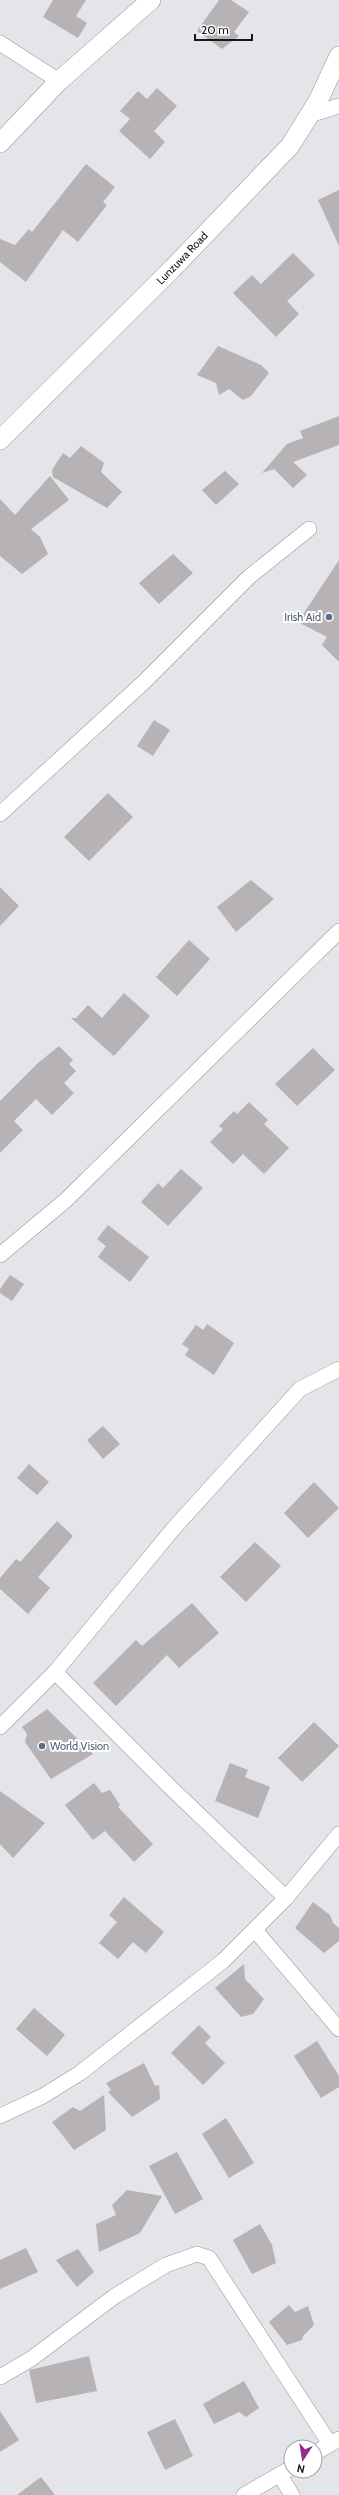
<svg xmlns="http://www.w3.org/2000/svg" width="339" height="2495" viewBox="0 0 339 2495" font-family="Cabin,sans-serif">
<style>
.building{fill:#b6b2b5}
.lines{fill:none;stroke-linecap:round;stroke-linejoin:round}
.minor-casing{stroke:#949699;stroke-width:16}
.tertiary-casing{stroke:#949699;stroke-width:20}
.minor{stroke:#fff;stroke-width:15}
.tertiary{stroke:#fff;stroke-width:19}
.service-dot{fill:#5c6f8a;stroke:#fff;stroke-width:1.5}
.labels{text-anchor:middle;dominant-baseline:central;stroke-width:4;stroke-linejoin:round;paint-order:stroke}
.street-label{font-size:11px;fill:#151617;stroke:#fff}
.service-label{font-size:11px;fill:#4e5e75;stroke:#fff;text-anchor:end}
</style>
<rect width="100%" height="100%" fill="#e3e5e9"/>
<g class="building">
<path d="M53 0H86L76 16 87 23 78 38 43 17Z"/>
<path d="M219 0H231L249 12 234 32 239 36 222 49 197 31Z"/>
<path d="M157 88 177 106 154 131 165 142 150 159 119 131 130 119 120 111 138 91 147 99Z"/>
<path d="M86 164 115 187 103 202 107 205 78 242 63 230 26 282 0 262V239L15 245 29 229 32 232Z"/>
<path d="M339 190V246L318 200Z"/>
<path d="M293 253 315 275 287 301 299 314 276 337 233 293 252 275 261 284Z"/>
<path d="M218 346 261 365 269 373 251 396 243 400 229 389 219 395 216 383 197 375Z"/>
<path d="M339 416V445L293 462 307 475 293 488 274 469 262 473 287 444 303 438 300 431Z"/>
<path d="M81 446 104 463 101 472 122 492 107 508 53 477 52 470 63 453 70 458Z"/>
<path d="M225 471 239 484 216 505 202 490Z"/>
<path d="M50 476 69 500 31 529 40 537 48 554 22 574 0 556V499L15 515Z"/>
<path d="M173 554 193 573 159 604 139 583Z"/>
<path d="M339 560V662L322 645 327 637 298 622Z"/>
<path d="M154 720 170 730 153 756 137 746Z"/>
<path d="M108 793 133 817 89 861 64 837Z"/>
<path d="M251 880 274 899 236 932 217 907Z"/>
<path d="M0 887 19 906 0 926Z"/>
<path d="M189 940 210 959 177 996 156 977Z"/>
<path d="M124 993 150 1016 114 1056 71 1018H76L88 1005 102 1018Z"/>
<path d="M59 1046 73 1060 69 1064 76 1071 64 1083 74 1093 52 1115 36 1099 14 1121 23 1130 0 1153V1101L38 1063Z"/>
<path d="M313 1048 335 1070 297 1106 275 1084Z"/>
<path d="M249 1102 268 1120 264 1124 289 1148 264 1174 243 1154 233 1164 210 1142 223 1129 219 1126 234 1111 237 1114Z"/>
<path d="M181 1169 203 1188 168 1226 141 1202 158 1183 163 1188Z"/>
<path d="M108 1225 149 1257 130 1282 98 1257 106 1246 97 1239Z"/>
<path d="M10 1275 24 1284 12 1301 0 1293V1289Z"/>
<path d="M207 1324 234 1343 214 1375 185 1355 189 1349 182 1344 196 1325 203 1330Z"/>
<path d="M103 1426 120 1444 103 1459 87 1440Z"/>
<path d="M29 1464 49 1482 37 1495 17 1478Z"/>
<path d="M314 1482 339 1508 308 1538 284 1513Z"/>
<path d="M57 1521 73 1536 38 1577 50 1588 28 1614 0 1589V1578L16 1559 20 1562Z"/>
<path d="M255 1542 281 1566 246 1602 220 1577Z"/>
<path d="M192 1603 219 1633 179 1668 167 1655 116 1706 93 1683 136 1640 142 1646Z"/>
<path d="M47 1709 93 1754 51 1779 25 1742 27 1734 22 1727Z"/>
<path d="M314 1722 339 1746 302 1782 278 1758Z"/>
<path d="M230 1763 248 1770 245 1777 270 1787 258 1818 215 1801Z"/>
<path d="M94 1783 102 1793 110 1790 120 1805 118 1807 153 1844 134 1862 105 1831 93 1840 65 1805Z"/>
<path d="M0 1791 45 1823 13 1858 0 1844Z"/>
<path d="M124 1897 164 1932 146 1953 133 1942 118 1959 99 1943 117 1922 109 1915Z"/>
<path d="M313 1902 330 1915 333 1923 339 1928V1941L324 1953 295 1928Z"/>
<path d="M244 1964 245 1979 264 1999 253 2014 241 2017 215 1988Z"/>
<path d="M34 2008 65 2035 47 2056 16 2029Z"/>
<path d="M199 2025 211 2037 205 2043 225 2063 203 2085 171 2053Z"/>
<path d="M317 2041 339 2076V2087L321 2098 294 2056Z"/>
<path d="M144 2063 155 2086 159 2085 160 2099 132 2117 108 2092 111 2090 106 2083Z"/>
<path d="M104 2095 106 2130 74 2150 52 2122 73 2107 80 2111Z"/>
<path d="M226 2118 254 2163 229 2178 202 2134Z"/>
<path d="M177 2152 203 2199 175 2214 149 2166Z"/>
<path d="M127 2190 162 2196 140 2233 99 2252 96 2224 116 2215 112 2205Z"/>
<path d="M260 2224 272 2245 276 2263 252 2274 233 2240Z"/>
<path d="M26 2248 38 2272 0 2289V2260Z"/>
<path d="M78 2249 94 2272 77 2287 56 2260Z"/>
<path d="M289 2305 295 2312 308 2306 314 2325 303 2336 302 2340 287 2345 269 2322Z"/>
<path d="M89 2356 97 2391 36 2403 29 2370Z"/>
<path d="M244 2381 259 2408 246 2417 239 2412 214 2424 203 2404Z"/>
<path d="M0 2411 19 2440 0 2452Z"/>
<path d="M175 2419 193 2456 165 2470 147 2432Z"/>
<path d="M41 2477 55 2495H17Z"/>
</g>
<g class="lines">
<defs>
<g id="minor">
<path d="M0 43 59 81"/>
<path d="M309 115 339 106"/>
<path d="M0 814 144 682 249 577 309 529"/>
<path d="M0 1255 66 1200 339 931"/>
<path d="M55 1672 170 1787 286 1898"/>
<path d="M0 1727 55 1672 174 1528 300 1389 339 1369"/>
<path d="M255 1930 339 2029"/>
<path d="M0 2116 43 2096 80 2073 223 1961 286 1898 339 1834"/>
<path d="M0 2377 31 2359 115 2296 166 2265 197 2254 209 2258 330 2444"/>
<path d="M315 2453 339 2439"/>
<path d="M280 2475 292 2495"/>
<path d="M244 2495 291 2468"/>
</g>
<g id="tertiary">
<path d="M0 143 59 81 151 0"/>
<path d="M0 440 173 268 290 146 318 101 339 56"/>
</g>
</defs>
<use href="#minor" class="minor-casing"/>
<use href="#tertiary" class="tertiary-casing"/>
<use href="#minor" class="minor"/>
<use href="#tertiary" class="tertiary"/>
</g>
<g class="service-dot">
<circle cx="329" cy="617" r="4"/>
<circle cx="42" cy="1746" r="4"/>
</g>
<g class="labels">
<g class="street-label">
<text transform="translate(182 258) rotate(-46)">Lunzuwa Road</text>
</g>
<g class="service-label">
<text x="321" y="617">Irish Aid</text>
<text x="50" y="1746" text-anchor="start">World Vision</text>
</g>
</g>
<g transform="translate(303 2459) rotate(192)"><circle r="19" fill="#ffffff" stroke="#a1a2a2"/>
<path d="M0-3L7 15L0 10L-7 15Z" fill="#952a8d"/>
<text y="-6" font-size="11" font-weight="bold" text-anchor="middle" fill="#151617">N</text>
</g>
<path d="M195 34v6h57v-6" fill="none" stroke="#151617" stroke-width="2"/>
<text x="201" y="34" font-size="12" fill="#151617" stroke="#ffffff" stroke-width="3" paint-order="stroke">20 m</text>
</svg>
